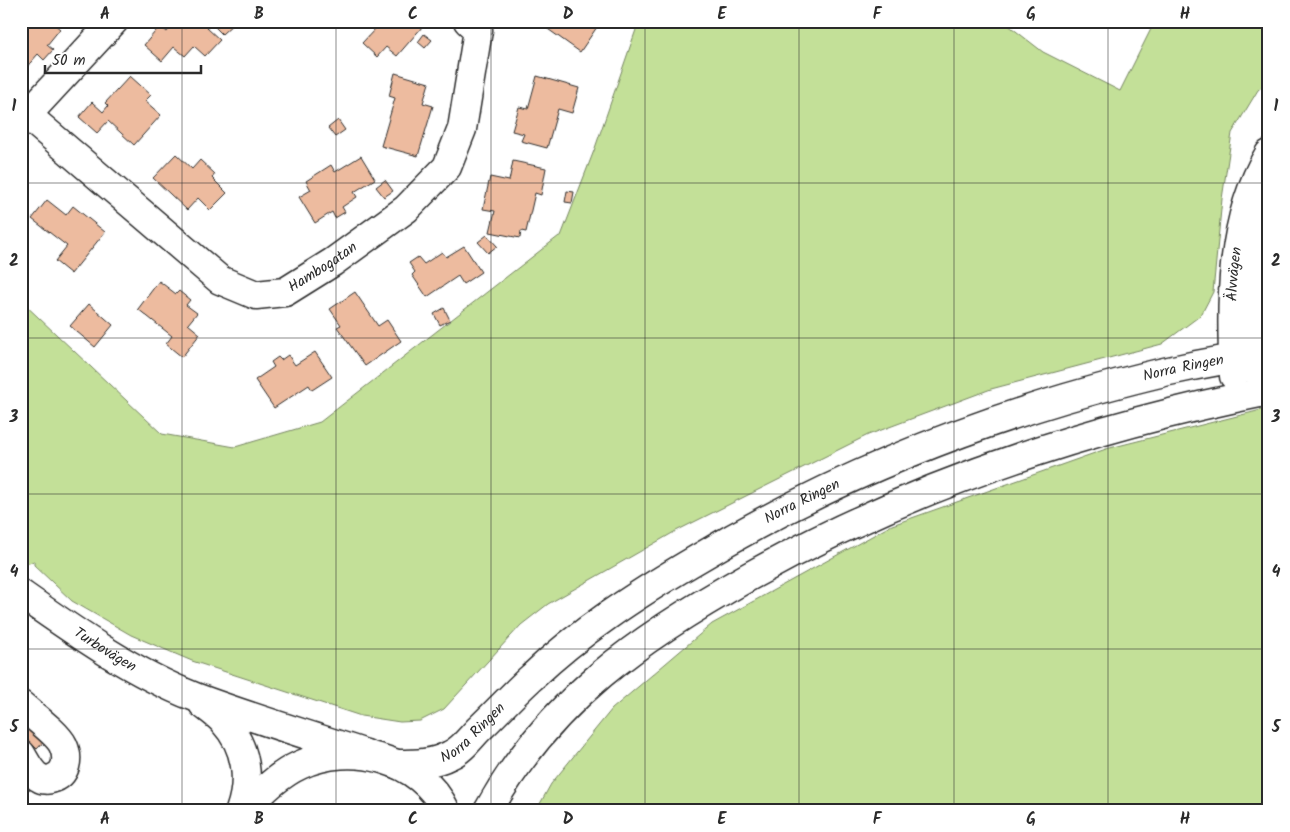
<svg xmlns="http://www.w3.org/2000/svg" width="1290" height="832" viewBox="0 0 1290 832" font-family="Kalam,sans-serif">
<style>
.green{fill:#c3e098;stroke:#778662}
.building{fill:#edbb9f;stroke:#2b2b2b}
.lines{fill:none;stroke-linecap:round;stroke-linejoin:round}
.minor-casing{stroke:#2b2b2b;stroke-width:31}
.major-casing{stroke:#2b2b2b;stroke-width:31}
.minor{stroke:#fff;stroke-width:28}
.major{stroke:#fff;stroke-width:28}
.grid{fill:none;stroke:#2b2b2b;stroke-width:1;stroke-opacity:0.55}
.labels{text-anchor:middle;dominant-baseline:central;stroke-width:4;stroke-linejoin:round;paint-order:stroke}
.street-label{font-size:15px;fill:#2b2b2b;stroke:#fff}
.neatline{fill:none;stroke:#2b2b2b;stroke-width:2}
.grid-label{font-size:16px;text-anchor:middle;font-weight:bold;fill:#2b2b2b}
</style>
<rect width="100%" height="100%" fill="#fff"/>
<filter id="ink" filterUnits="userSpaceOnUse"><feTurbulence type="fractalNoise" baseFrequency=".02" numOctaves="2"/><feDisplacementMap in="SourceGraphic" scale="10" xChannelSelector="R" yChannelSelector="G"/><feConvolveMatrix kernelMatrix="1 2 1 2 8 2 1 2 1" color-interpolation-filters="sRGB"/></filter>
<g filter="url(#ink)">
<g class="green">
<path d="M639 21H1003L1043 52 1120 91 1155 21H1257L1269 32V81L1258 90 1232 133 1222 199 1213 292 1201 315 1162 344 991 389 868 435 676 531 548 604 521 625 444 709 420 721 400 722 361 716 192 661 131 635 72 601 34 565V561L24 565 21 564V301L162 434 235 447 320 422 559 236H561L595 148Z"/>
<path d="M1269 408V811H536L551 784 612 709 712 624 892 525 1106 449Z"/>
</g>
<g class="building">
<path d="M21 21H55L53 23 60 29 47 45 53 50 44 60 38 54 24 70 21 67Z"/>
<path d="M176 21H213L207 28 220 40 205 56 194 46 185 56 174 47 162 61 144 45 160 26 167 32Z"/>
<path d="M221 21H232L234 23 222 34 215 27Z"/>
<path d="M366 21H417L423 26 397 56 386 47 377 57 362 43 375 29Z"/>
<path d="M549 21H588L597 27 580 52 545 27Z"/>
<path d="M424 34 432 40 425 48 418 42Z"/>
<path d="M395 73 429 83 423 103 433 106 418 156 381 146 395 98 389 96Z"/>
<path d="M130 76 151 95 145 101 161 115 134 145 108 121 97 133 79 117 92 102 103 112 108 106 105 103Z"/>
<path d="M537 76 579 88 572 113 558 109 547 148 521 141 524 134 512 131 519 107 528 109Z"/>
<path d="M338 120 345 130 335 137 328 128Z"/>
<path d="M176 154 192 169 200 160 215 174 212 178 227 193 210 210 198 198 187 210 153 178Z"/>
<path d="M361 156 375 179 354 192 357 197 342 207 345 212 335 218 332 212 315 223 299 197 311 190 306 181 331 165 335 172Z"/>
<path d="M513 161 546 168 541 195 535 193 526 232 521 231 520 238 490 232 495 211 483 209 490 177 509 181Z"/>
<path d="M385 180 393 191 384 197 376 187Z"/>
<path d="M567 191 574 192 572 203 565 202Z"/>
<path d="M47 200 66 215 73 206 105 232 71 274 55 261 67 246 32 219Z"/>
<path d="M487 235 497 246 488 253 478 242Z"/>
<path d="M464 246 481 272 463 284 458 276 427 297 412 275 415 272 409 263 418 257 424 264 442 252 446 257Z"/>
<path d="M159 281 176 294 179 291 190 300 186 305 197 313 188 324 200 334 182 357 166 344 172 336 138 309Z"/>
<path d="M355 292 378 326 387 320 401 341 365 366 337 327 341 325 330 309Z"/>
<path d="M89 304 113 325 95 347 70 326Z"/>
<path d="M444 308 450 320 440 325 434 314Z"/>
<path d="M315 352 332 377 312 390 309 385 274 408 255 380 274 367 271 362 278 357 281 360 288 355 295 365Z"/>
<path d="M35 711 55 730 37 749 21 734V726Z"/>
</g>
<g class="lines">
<defs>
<g id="minor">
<path id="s1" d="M21 110 220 280 256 295 285 292 333 262 406 209 447 167 462 129 478 30 468 21"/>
<path d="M27 115 114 21"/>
<path id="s2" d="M21 594C75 632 133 673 195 697 251 718 309 735 366 754"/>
<path d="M203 704C210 710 218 715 224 722 247 747 251 780 240 811"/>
<path d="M21 705C31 714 58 734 63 745 69 758 67 775 51 779 48 780 43 780 40 778 31 774 26 762 21 754"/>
</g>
<g id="major">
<path d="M1259 374C1258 321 1251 259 1269 209"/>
<path id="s3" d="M1234 376C1230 302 1230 219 1269 154"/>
<path id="s4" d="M397 764C416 764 433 764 450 755 462 750 470 738 479 729 497 712 514 693 532 677 579 632 636 595 692 562 809 491 935 437 1066 398 1132 379 1200 361 1269 354"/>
<path d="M244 811C260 793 278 775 300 765 351 741 421 758 446 811"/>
<path d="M488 811C550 699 641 637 750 576 911 486 1088 427 1269 391"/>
</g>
</defs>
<use href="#minor" class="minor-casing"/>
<use href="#major" class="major-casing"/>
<use href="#minor" class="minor"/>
<use href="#major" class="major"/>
</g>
</g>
<path class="grid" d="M182 21V811M336 21V811M491 21V811M645 21V811M799 21V811M954 21V811M1108 21V811M21 183H1269M21 338H1269M21 494H1269M21 649H1269"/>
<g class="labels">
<g class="street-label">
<text stroke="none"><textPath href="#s1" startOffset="375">Hambogatan</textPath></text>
<text stroke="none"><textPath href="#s3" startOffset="102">Älvvägen</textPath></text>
<text stroke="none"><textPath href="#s4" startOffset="896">Norra Ringen</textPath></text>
<text stroke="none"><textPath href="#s4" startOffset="491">Norra Ringen</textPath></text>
<text stroke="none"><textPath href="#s2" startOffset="101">Turbovägen</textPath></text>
<text stroke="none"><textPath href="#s4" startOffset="86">Norra Ringen</textPath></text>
</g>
</g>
<rect width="1290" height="832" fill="none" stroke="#fff" stroke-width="55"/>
<path d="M45 65v8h156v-8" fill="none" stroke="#2b2b2b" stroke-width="2.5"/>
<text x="52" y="65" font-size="15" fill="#2b2b2b" stroke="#ffffff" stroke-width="4" paint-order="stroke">50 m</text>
<rect x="28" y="28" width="1234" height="776" class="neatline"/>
<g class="grid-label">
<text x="105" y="19">A</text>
<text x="259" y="19">B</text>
<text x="413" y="19">C</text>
<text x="568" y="19">D</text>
<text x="722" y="19">E</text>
<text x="877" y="19">F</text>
<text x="1031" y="19">G</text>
<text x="1185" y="19">H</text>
<text x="14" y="111">1</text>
<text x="1276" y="111">1</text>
<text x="14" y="266">2</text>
<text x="1276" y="266">2</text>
<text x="14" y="422">3</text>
<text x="1276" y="422">3</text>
<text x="14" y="577">4</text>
<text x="1276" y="577">4</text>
<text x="14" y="732">5</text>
<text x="1276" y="732">5</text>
<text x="105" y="824">A</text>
<text x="259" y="824">B</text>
<text x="413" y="824">C</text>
<text x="568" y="824">D</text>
<text x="722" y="824">E</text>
<text x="877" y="824">F</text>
<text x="1031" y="824">G</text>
<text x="1185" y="824">H</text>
</g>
</svg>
